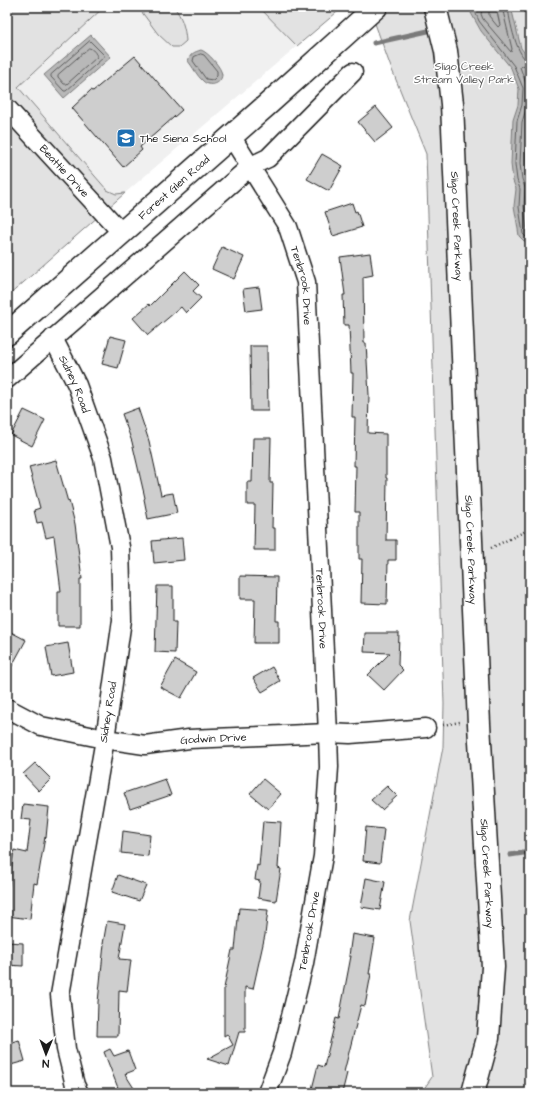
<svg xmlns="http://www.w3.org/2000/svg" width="537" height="1100" viewBox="0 0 537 1100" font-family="'Architects Daughter',sans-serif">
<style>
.built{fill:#f0f0f0}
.green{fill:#e2e2e2;stroke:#7f7f7f}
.water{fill:#b8b8b8;stroke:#7a7a7a}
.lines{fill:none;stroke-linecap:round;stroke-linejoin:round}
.shore{stroke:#5a5a5a;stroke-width:1}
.stream{stroke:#7a7a7a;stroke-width:5}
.building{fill:#cecece;stroke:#1c1c1c}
.minor-casing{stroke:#1c1c1c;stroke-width:21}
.tertiary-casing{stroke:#1c1c1c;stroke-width:25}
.path{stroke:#1c1c1c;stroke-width:2.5;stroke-dasharray:1 3;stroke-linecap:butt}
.minor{stroke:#fff;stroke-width:18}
.tertiary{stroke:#fff;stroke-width:22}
.labels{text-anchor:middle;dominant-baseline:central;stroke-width:3;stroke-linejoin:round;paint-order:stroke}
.park-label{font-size:11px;fill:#575757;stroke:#fff}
.poi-label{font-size:11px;fill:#1c1c1c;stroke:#fff;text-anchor:start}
.street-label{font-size:11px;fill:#1c1c1c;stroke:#fff}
</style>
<rect width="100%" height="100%" fill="#fff"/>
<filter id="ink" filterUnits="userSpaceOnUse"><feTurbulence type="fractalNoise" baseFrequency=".025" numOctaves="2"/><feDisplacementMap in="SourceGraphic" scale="8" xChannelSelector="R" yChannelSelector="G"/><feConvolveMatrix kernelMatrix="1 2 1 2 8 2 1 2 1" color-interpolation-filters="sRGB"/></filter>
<g filter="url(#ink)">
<path class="built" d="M104 7H259L297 46 125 193 116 194 107 190 18 87Z"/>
<g class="green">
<path d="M7 7H104L18 87 107 190 116 194 125 193 7 297Z"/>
<path d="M138 7H174C182 17 185 28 186 41L179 47H172L158 34Z"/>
<path d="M259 7H343L297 46Z"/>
<path d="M369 7H530V1093H421L432 1077 410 921 443 747 444 704 426 154 390 65Z"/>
</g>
<g class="water">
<path d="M474 7H511L521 48 530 60V241H524L519 236 517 223 514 206 516 189 513 181 511 164 513 120 518 105 519 89 511 68 481 31 471 13Z"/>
<path d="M91 35 111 57 64 98 44 75Z"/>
<path d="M201 50C208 52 222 68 222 75 221 85 209 87 203 81 197 76 193 67 188 61 190 54 194 52 201 50Z"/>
</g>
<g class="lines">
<g class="shore">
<path d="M478 7 476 14 479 21 514 66 523 88 522 105 517 121 515 164 517 180 520 189 519 207 523 234 526 237H530"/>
<path d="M483 7 481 14 483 19 511 52 512 49 502 7"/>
<path d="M489 7V16L498 27 500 25 496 7"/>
<path d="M508 7C509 19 517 60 530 62"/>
<path d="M90 41 104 55V57L66 91H64L51 77V75Z"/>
<path d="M89 48C92 48 97 54 97 57L67 84H64L58 77V75Z"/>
<path d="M201 54 204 55 217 71V76L213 80 206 79 193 61 194 57Z"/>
<path d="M530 67 522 65 520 67 528 89 527 106 522 122 520 164 522 179 525 188 524 206 527 231 530 232"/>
<path d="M530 117 528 123C527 143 523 165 530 183"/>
</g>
<g class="stream">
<path d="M374 43 428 31"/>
<path d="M510 855 530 852"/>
</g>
</g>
<g class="building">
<path d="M135 56 182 110 140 147 142 150 123 167 72 108 91 90 93 91Z"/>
<path d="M376 107 393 128 375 142 358 122Z"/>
<path d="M322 154 343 166 329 191 307 179Z"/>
<path d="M352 203 355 212 357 211 362 227 333 236 325 212Z"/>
<path d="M222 247 244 257 234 279 212 269Z"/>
<path d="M370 253 373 275 363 277 364 343H366L369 395 368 433 386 434V478H387L386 540H396V560H388L387 604 361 603 362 559H359V512H355L356 466H354L355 417H352L353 373H351L349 325H344L343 295H345L340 257Z"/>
<path d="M185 271 199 285 193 291 201 298 186 313 181 307 148 335 133 318 149 304 150 306Z"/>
<path d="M259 287 262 309 246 311 243 289Z"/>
<path d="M110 336 126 340 118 368 102 364Z"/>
<path d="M250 346H267L268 411H251Z"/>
<path d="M138 408 149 441 161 495 173 493 177 513 148 519 144 499 145 498 132 442 122 414Z"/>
<path d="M24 410 45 420 32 446 11 435Z"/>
<path d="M253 438H271L270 483H273L272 528H275V550H254L255 505H247V482H252Z"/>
<path d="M56 460 68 502 69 501 75 524 82 579H80V626H58V591H61L54 536 46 538 42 522 37 523 34 510 40 508 29 467Z"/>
<path d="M182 538 184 560 154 563 152 541Z"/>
<path d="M240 576 277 577 276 621H279V643H254L255 599H240Z"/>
<path d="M157 586H173V622H176L175 653 155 652Z"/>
<path d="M7 630 26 640 7 675Z"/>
<path d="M365 633H399L398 665 403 670 384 690 368 675 390 653 364 652Z"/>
<path d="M68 643 73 672 51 676 46 647Z"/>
<path d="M175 660 196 672 181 698 160 687Z"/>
<path d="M272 667 280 681 262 692 253 678Z"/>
<path d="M35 763 51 779 39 791 23 774Z"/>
<path d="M165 779 171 795 130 809 124 793Z"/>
<path d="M263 779 281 794 268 809 250 794Z"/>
<path d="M387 786 397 796 382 810 371 800Z"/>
<path d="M23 804 49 807 46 838 45 837 37 884 34 883 30 919 7 916V897L14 850 27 853 31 820 21 819Z"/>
<path d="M263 821 281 822 278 868 281 869 276 901 258 898 260 881 255 880 257 865 259 866Z"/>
<path d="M366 827 384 829 380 863 363 861Z"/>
<path d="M123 831 150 835 148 856 121 853Z"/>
<path d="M118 875 146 885 139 901 112 892Z"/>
<path d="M366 878 385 882 380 910 361 907Z"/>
<path d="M239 908 268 910 265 935 253 989 245 987V1032H239L229 1066 207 1059 233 1045 227 1034 224 1036V988L232 950H235Z"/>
<path d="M107 921 125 924 119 959 131 960 127 991 119 990 118 1036H97L98 1002 104 944H103Z"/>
<path d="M352 934 375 938 369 974H371L365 1006 361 1005 344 1072 347 1073 342 1093H311L318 1065 324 1067 336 1018 339 1019 351 956H349Z"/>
<path d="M7 942 23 943V966L7 965Z"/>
<path d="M19 1040 25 1061 7 1066V1044Z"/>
<path d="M110 1049 114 1056 128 1051 135 1070 125 1074 137 1093H120L104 1052Z"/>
</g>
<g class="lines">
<defs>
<g id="minor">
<path id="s1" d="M7 108 122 233"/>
<path id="s2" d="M231 136 288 227 306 282 328 733 329 767 323 856 304 963 282 1053 267 1093"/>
<path id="s3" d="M53 338 77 385 103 458 120 547 122 620 105 739 60 995 66 1049 75 1085 79 1093"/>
<path d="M7 379 251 166 268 158 353 72"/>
<path id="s4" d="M7 708 41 726 105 739 145 745 189 739 328 733 350 734 426 728"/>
</g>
<g id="tertiary">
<path id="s5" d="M435 7 446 51 452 104 479 724 493 967 488 1038 473 1093"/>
<path id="s6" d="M7 334 267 105 376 7"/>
</g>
</defs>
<use href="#minor" class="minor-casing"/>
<use href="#tertiary" class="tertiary-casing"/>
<g class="path">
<path d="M491 548 530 529"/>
<path d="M443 725 460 722"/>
</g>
<use href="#minor" class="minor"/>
<use href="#tertiary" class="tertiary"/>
</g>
</g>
<defs>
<symbol id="school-square" viewBox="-11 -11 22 22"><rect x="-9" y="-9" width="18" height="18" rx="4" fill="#1f6fb2" stroke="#fff"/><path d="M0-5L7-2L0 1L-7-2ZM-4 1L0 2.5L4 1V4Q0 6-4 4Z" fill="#fff"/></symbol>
</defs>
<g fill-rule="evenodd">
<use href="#school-square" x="115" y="127" width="22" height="22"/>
</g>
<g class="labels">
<g class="park-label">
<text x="464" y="66">Sligo Creek<tspan x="464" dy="13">Stream Valley Park</tspan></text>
</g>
<g class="poi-label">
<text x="140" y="138">The Siena School</text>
</g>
<g class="street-label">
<text stroke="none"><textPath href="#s1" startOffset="85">Beattie Drive</textPath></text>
<text stroke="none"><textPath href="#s6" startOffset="222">Forest Glen Road</textPath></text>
<text stroke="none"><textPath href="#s5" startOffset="221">Sligo Creek Parkway</textPath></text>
<text stroke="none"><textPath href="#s2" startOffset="168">Tenbrook Drive</textPath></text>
<text stroke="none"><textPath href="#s3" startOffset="51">Sidney Road</textPath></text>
<text stroke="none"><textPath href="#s5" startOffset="545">Sligo Creek Parkway</textPath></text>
<text stroke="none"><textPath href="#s2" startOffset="492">Tenbrook Drive</textPath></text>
<text transform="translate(108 712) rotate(-81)">Sidney Road</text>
<text stroke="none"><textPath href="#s4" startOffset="213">Godwin Drive</textPath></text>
<text stroke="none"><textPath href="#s5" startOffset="869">Sligo Creek Parkway</textPath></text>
<text transform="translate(309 931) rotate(-80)">Tenbrook Drive</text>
</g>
</g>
<rect width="537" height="1100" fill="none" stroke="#fff" stroke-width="24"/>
<rect x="12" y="12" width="513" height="1076" fill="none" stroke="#1c1c1c" stroke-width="1.5" filter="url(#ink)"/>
<g transform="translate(46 1054) rotate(181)" stroke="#ffffff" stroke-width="3" paint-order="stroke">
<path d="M0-3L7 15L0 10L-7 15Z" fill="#1c1c1c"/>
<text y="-6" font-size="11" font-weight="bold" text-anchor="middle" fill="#1c1c1c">N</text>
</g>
</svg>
